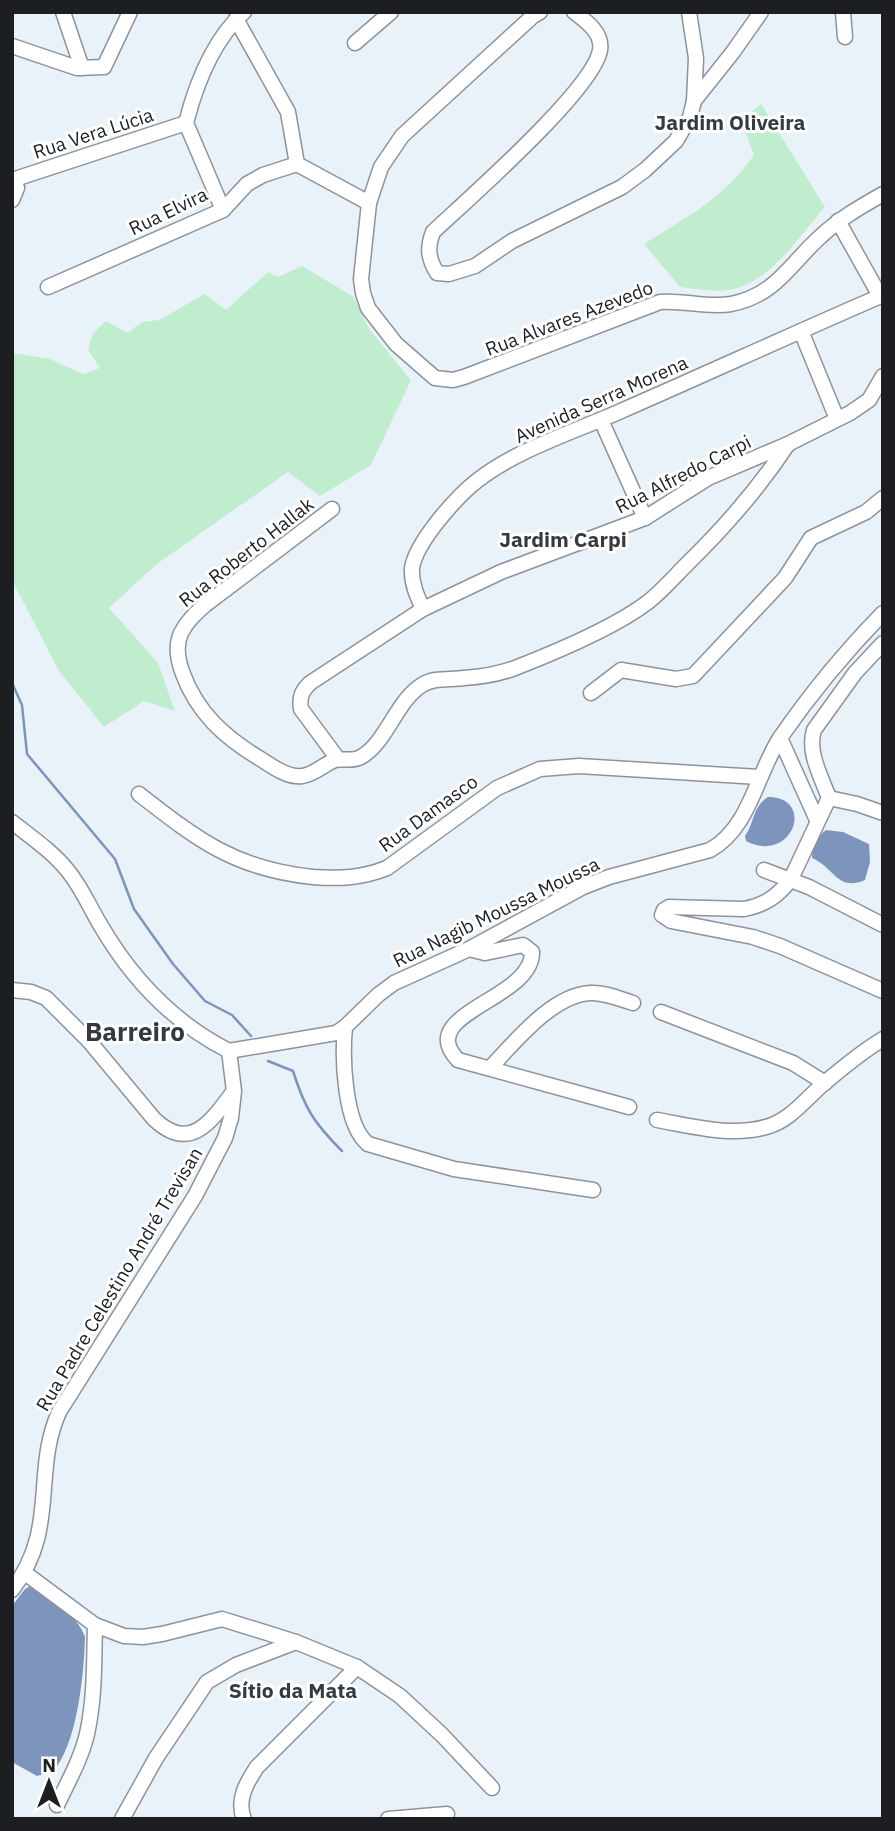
<svg xmlns="http://www.w3.org/2000/svg" width="895" height="1831" viewBox="0 0 895 1831" font-family="'IBM Plex Sans',sans-serif">
<style>
.green{fill:#c1edcf}
.water{fill:#7d95bd}
.lines{fill:none;stroke-linecap:round;stroke-linejoin:round}
.stream{stroke:#7d95bd;stroke-width:2.5}
.minor-casing{stroke:#8d939b;stroke-width:17}
.minor{stroke:#fff;stroke-width:14}
.labels{text-anchor:middle;dominant-baseline:central;stroke-width:6;stroke-linejoin:round;paint-order:stroke}
.street-label{font-size:19px;fill:#1c1e21;stroke:#fff}
.neighbourhood-label{font-size:21px;font-weight:bold;fill:#353a41;stroke:#fff}
.district-label{font-size:26px;font-weight:bold;fill:#353a41;stroke:#fff}
</style>
<rect width="100%" height="100%" fill="#e9f1f9"/>
<g class="green">
<path d="M761 104 825 207C798 237 774 278 734 289 718 293 696 289 680 287L644 244C687 217 725 197 754 155L741 120Z"/>
<path d="M302 266 354 297 369 329 411 380 371 465 320 496 288 472 158 563 109 608 158 663 175 711 144 701 104 727 59 671 12 580V353L50 359 83 374 100 368 88 350 93 333 106 321 127 333 142 322 159 320 205 294 226 310 268 272 278 277Z"/>
</g>
<g class="water">
<path d="M768 797C816 797 793 865 746 841L745 836C755 822 752 807 768 797Z"/>
<path d="M826 830 843 832 869 844 870 862 865 880C837 892 834 867 812 858 812 846 817 837 826 830Z"/>
<path d="M32 1585C49 1599 78 1615 85 1637 84 1672 78 1737 57 1766 52 1773 44 1774 37 1776L12 1762V1606L25 1589Z"/>
</g>
<g class="lines">
<g class="stream">
<path d="M12 683 22 705 27 754 115 859 134 909 173 964 205 1001 232 1015 251 1036"/>
<path d="M268 1061 293 1071C305 1109 314 1123 342 1151"/>
</g>
<defs>
<g id="minor">
<path d="M63 12 82 68"/>
<path d="M540 12 533 16 402 136 381 167 369 203 361 279 363 293 368 308 396 344 435 378 453 380 464 377 660 302C684 300 707 308 731 304 776 295 789 265 820 237 839 219 860 207 883 194"/>
<path d="M574 12C586 21 603 33 600 50 594 89 467 200 433 232 427 248 428 258 437 273L449 274 475 266 512 241 622 187 645 170 676 141 690 117 694 101 733 52 761 12"/>
<path d="M689 12 696 58 694 101"/>
<path d="M843 12 845 37"/>
<path d="M236 19 288 112 297 164 369 203"/>
<path d="M355 43 391 12"/>
<path d="M12 46 77 68 104 67 130 12"/>
<path d="M186 123C196 84 214 39 244 12"/>
<path d="M186 123 223 210"/>
<path d="M12 180 186 123"/>
<path d="M12 184 17 188 12 200"/>
<path d="M838 221 880 296"/>
<path d="M48 287 223 210 247 184 263 175 297 164"/>
<path d="M801 331 837 419"/>
<path d="M601 420 645 518"/>
<path d="M332 509 205 605C196 613 187 621 181 633 175 646 178 661 183 674 197 712 224 737 259 758 272 766 287 778 302 776 314 775 324 764 335 760 344 758 352 762 361 757 387 742 396 701 422 685 434 677 450 680 464 678 481 677 499 674 515 668 556 652 614 628 648 602 662 591 674 577 686 565 725 527 759 488 788 444"/>
<path d="M423 609C417 596 411 583 412 568 416 542 457 496 478 480 516 450 576 431 621 411 708 373 795 333 883 295"/>
<path d="M883 643 855 673 814 730C807 752 821 776 829 798L791 879C778 896 765 905 744 909L669 907 664 910 662 915 671 921 753 937 780 946 883 991"/>
<path d="M591 693 621 670 676 679 693 676 785 578 811 538 866 512 883 498"/>
<path d="M780 738 817 820"/>
<path d="M338 759 301 709C299 697 302 691 310 683L423 609 501 572 645 518 708 478 788 444 850 413 869 400 883 376"/>
<path d="M139 794C198 840 235 869 313 877 340 879 362 878 387 868L497 788 540 769 579 766 759 777"/>
<path d="M829 798 857 804 883 813"/>
<path d="M12 822C31 837 53 852 68 871 82 888 90 908 101 926 132 979 174 1023 229 1051"/>
<path d="M764 870 809 887 883 925"/>
<path d="M469 949 485 953 523 945 532 952C533 1000 413 1013 458 1060L629 1107"/>
<path d="M12 990 31 992 46 998 89 1041 154 1119C190 1153 211 1122 233 1092"/>
<path d="M661 1012 793 1063 825 1083"/>
<path d="M345 1027C342 1057 344 1125 368 1144L454 1169 593 1190"/>
<path d="M229 1051 336 1033 345 1027 378 995 394 983 469 949 583 887 609 877 710 850C750 828 756 775 780 738 811 693 845 652 883 613"/>
<path d="M490 1068C514 1043 552 995 590 993 604 992 620 999 633 1003"/>
<path d="M657 1120C691 1126 731 1137 766 1127 789 1121 804 1101 822 1085 841 1069 861 1052 883 1039"/>
<path d="M25 1573 95 1625 124 1636 143 1637 162 1634 222 1619 296 1642 357 1667 400 1696 442 1735 492 1788"/>
<path d="M12 1590C59 1529 32 1473 59 1412L195 1196 225 1138 231 1118 234 1091 229 1051"/>
<path d="M57 1805C68 1782 81 1759 87 1734 95 1698 94 1661 95 1625"/>
<path d="M122 1819 156 1758 207 1682 236 1665 296 1642"/>
<path d="M244 1819C236 1800 247 1782 257 1767L357 1667"/>
<path d="M388 1819 447 1814"/>
</g>
</defs>
<use href="#minor" class="minor-casing"/>
<use href="#minor" class="minor"/>
</g>
<g class="labels">
<g class="street-label">
<text transform="translate(93 133) rotate(-18)">Rua Vera Lúcia</text>
<text transform="translate(168 211) rotate(-26)">Rua Elvira</text>
<text transform="translate(569 318) rotate(-21)">Rua Alvares Azevedo</text>
<text transform="translate(601 399) rotate(-24)">Avenida Serra Morena</text>
<text transform="translate(683 474) rotate(-27)">Rua Alfredo Carpi</text>
<text transform="translate(246 552) rotate(-38)">Rua Roberto Hallak</text>
<text transform="translate(428 813) rotate(-36)">Rua Damasco</text>
<text transform="translate(496 912) rotate(-26)">Rua Nagib Moussa Moussa</text>
<text transform="translate(119 1279) rotate(-59)">Rua Padre Celestino André Trevisan</text>
</g>
<g class="neighbourhood-label">
<text x="730" y="122">Jardim Oliveira</text>
<text x="563" y="539">Jardim Carpi</text>
<text x="293" y="1690">Sítio da Mata</text>
</g>
<g class="district-label">
<text x="135" y="1031">Barreiro</text>
</g>
</g>
<rect width="895" height="1831" fill="none" stroke="#1c1e21" stroke-width="28"/>
<g transform="translate(49 1782)" stroke="#ffffff" stroke-width="5" paint-order="stroke">
<path d="M0-5L12 26L0 18L-12 26Z" fill="#1c1e21"/>
<text y="-10" font-size="19" font-weight="bold" text-anchor="middle" fill="#1c1e21">N</text>
</g>
</svg>
